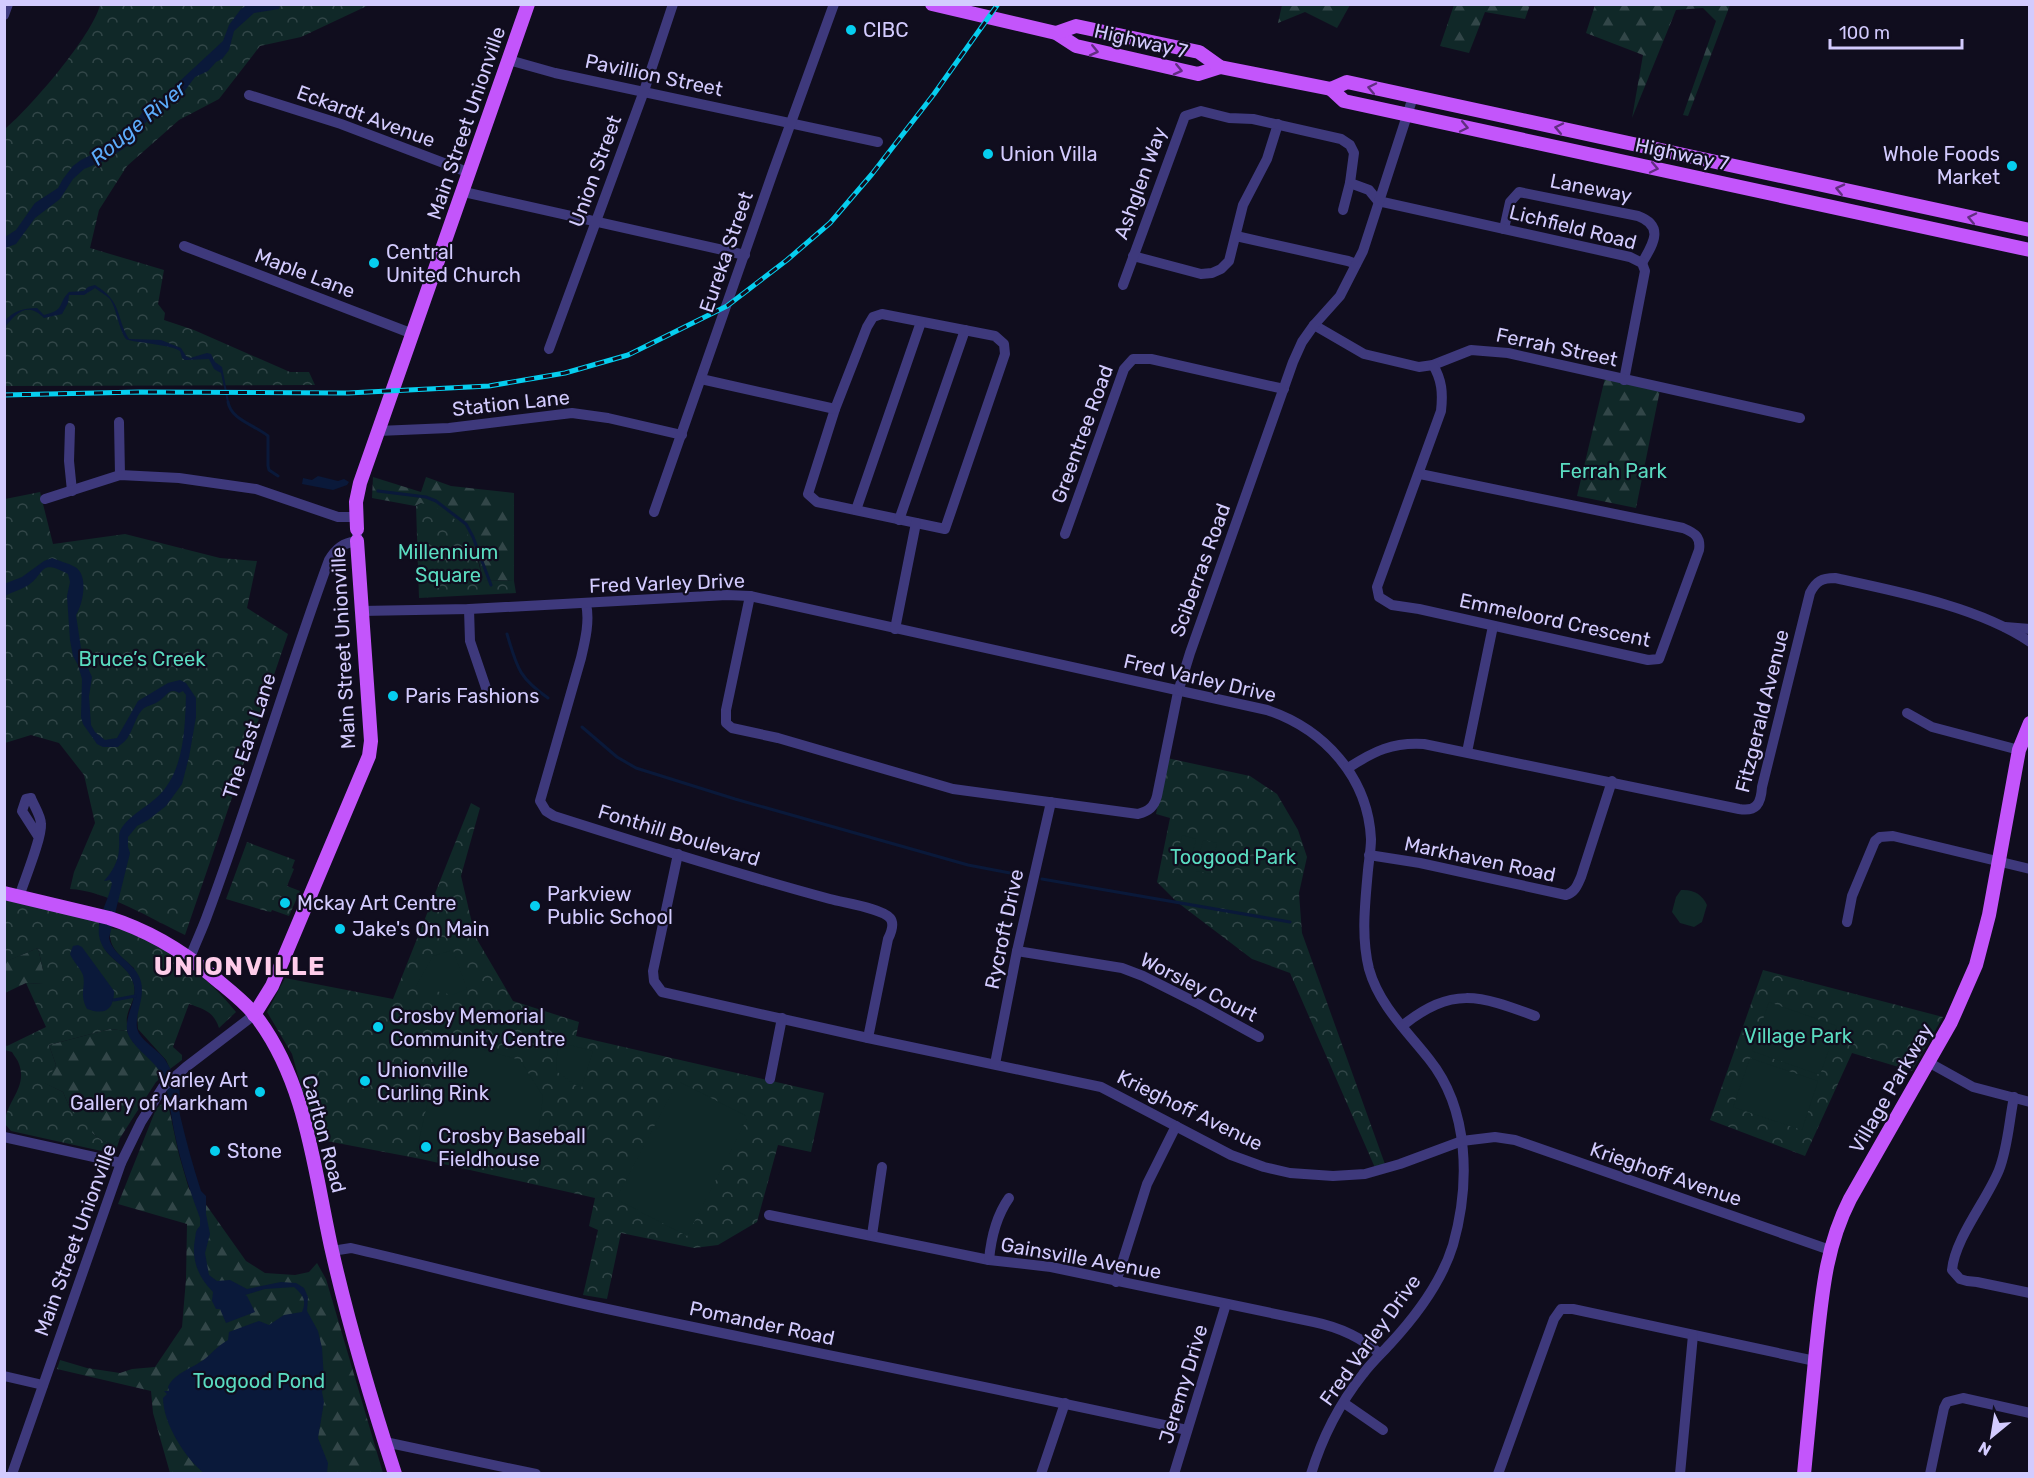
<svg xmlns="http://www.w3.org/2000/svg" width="2034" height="1478" viewBox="0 0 2034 1478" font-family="Rubik,sans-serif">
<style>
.forest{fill:url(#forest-firs)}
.park{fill:url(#park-crowns)}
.garden{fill:#102828}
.water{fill:#0a193a}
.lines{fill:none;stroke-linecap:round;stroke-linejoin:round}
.stream{stroke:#0a193a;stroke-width:3}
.minor{stroke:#3e397c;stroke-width:10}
.major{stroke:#c355fb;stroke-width:14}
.rail-casing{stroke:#06ceef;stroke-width:5}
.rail{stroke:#100d1e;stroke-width:3;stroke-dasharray:9;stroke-linecap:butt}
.oneway{stroke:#612d81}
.poi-dot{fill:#06ceef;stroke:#100d1e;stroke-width:2}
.labels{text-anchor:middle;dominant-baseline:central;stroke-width:4.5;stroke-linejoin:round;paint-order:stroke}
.poi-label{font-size:20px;fill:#d3cbfe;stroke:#100d1e;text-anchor:start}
.street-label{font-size:20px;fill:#d3cbfe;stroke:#100d1e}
.park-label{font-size:20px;fill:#5adbc0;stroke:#100d1e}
.water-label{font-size:21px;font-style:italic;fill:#5cabfb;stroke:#100d1e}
.district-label{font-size:26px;font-weight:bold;letter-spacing:1.5px;fill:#fecdea;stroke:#100d1e}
</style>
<defs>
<pattern id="forest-firs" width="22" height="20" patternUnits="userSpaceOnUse" patternTransform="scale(1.5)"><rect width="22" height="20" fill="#102828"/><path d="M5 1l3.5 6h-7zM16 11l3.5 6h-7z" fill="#324648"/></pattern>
<pattern id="park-crowns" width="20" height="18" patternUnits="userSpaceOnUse" patternTransform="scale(1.5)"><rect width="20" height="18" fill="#102828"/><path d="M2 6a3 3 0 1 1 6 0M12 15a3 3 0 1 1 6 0" fill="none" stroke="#324648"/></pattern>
</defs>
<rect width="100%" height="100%" fill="#100d1e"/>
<g class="forest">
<path d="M1282 5V4L1350 5 1337 28 1305 12 1278 23Z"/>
<path d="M1454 5V4L1530 5 1525 19 1485 12 1469 53 1440 46Z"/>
<path d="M1595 5H1730L1688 116 1683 115 1716 21 1703 8 1676 10 1632 118 1643 55 1586 33Z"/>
<path d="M1605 378 1660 390 1636 508 1577 496Z"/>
<path d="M373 477 421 492 426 477 451 486 514 493V581L483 580 477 553 421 503 415 506 372 498Z"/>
<path d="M38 948 43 970V984L26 983 5 993 4 962Z"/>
<path d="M110 1029 127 1031 133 1042 170 1069 156 1082 120 1138 113 1144 103 1141 92 1133 72 1113 63 1092 44 1083 56 1065 49 1045Z"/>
<path d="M167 1099 179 1155 189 1189 207 1206 246 1261 265 1273 295 1275 309 1272 317 1263 326 1279 383 1473H170L153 1413 151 1391 57 1369 60 1360 87 1368 120 1373 132 1369 155 1367 182 1327 186 1279 187 1224 118 1204 156 1109Z"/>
</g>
<g class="park">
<path d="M100 5H369L301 37 260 46 219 99 179 120 127 166 99 210 90 248 164 270 158 304 165 313 164 320 194 330 290 372H309L315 385 5 386V129C31 107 92 36 100 5Z"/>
<path d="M40 492 53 544 125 534 220 558 257 561 247 608 288 634 185 935C154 920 104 890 70 889L74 872 95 823 84 775 59 743 31 735 5 743V499Z"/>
<path d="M421 503C465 515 473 538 483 580L514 581 516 593 419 598 416 506Z"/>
<path d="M1167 758 1250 776 1277 794 1298 830 1307 857 1299 893 1302 933 1386 1167 1376 1170 1290 973 1252 959 1177 902 1157 882 1170 818 1156 814Z"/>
<path d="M471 803 480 808 461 876 475 936 513 1001 579 1022 576 1036 824 1093 811 1152 778 1145 757 1222 718 1245 694 1248 621 1233 607 1299 583 1295 598 1230 589 1226 595 1198 421 1159 316 1139 292 1054 267 1012 285 978 393 999Z"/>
<path d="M247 842 295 860 292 868 294 869 287 886 300 891 289 916 272 910 271 912 266 911 226 899Z"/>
<path d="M5 900 99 922C97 963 128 958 134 985 137 998 129 1005 127 1017 126 1021 128 1026 127 1031L110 1029 49 1045 56 1065 45 1083 63 1092 72 1113 88 1115 95 1124 92 1133 103 1141 113 1144 120 1138 116 1150 106 1152 11 1131 5 1124C5 1102 28 1088 19 1064 18 1060 14 1056 12 1052L5 1050V1045L7 1046 46 1027 26 983 43 984V970L38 948 5 962Z"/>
<path d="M110 928C115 929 119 929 124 930 167 945 208 977 236 1012L219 1028C214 1012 204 1009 189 1004L173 1047 182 1055V1060L170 1069 166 1060 138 1029 134 968C120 955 108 949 110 928Z"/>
<path d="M1763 970 1943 1017 1912 1071 1852 1053 1805 1156 1710 1120Z"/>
</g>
<g class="garden">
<path d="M1182 835 1196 839 1189 869 1175 866Z"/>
<path d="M1203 840 1217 843 1210 874 1196 871Z"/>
<path d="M1681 890C1693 889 1702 894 1707 905L1702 922 1694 927 1680 923 1672 912 1676 897Z"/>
<path d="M453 950 467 989 452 995 416 986 433 956Z"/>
<path d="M1769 1002 1837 1026 1820 1075 1752 1051Z"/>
<path d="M558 1042 593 1051 581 1089 556 1071Z"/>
<path d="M460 1043 520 1060 543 1096 535 1157 479 1153 478 1158 454 1153 453 1159 443 1156 444 1151 439 1150 430 1157 416 1154 435 1069Z"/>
<path d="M1750 1058 1818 1081 1802 1130 1733 1107Z"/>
<path d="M678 1081 748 1117 687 1236 616 1199Z"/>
</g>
<g class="water">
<path d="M247 5H280L279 9 254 13 234 31 229 50 222 59 216 62 208 71 195 77 180 97 160 109 139 129 136 138 126 147 104 161 84 169 73 179 60 199 35 218 16 244 5 248V237L16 230 35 203 58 188 63 179 73 166 81 160 105 148 126 127 135 123 146 107 167 96 181 80 223 41 229 25 241 9Z"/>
<path d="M95 285C123 302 115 316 129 339L161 340 181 348 186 356 190 358 207 353 211 354 215 362 222 367 229 402H227L221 373 214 369 209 359 185 360 182 358 180 351C170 344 128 342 126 339 119 330 116 307 110 299 106 295 99 291 95 288L84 295H69L68 303 62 314 44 318C28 302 17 312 5 327V321C13 311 24 308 37 308L44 315C66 310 57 304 69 292L84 291 88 287Z"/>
<path d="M318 476 338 481 344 479 349 482 347 485 333 490 302 484 303 478 312 480Z"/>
<path d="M52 558C59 561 68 563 75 567 89 575 83 604 76 615L82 655 92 677 89 696 91 725 95 732 105 740 117 738 138 701 168 683 180 680 186 683 196 698V717L189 757 182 784 166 806 148 820 137 826 128 837V847L130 853 109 938C113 957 137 963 141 982 145 998 135 1013 137 1028 140 1042 161 1050 167 1063 171 1070 177 1080 179 1088 181 1097 178 1106 180 1115 186 1141 193 1166 201 1191L206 1196V1214L210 1234 205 1253 209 1275 217 1281 230 1280 247 1289 281 1282 296 1283 304 1288 308 1297 307 1311 318 1331 322 1348 324 1380 322 1392 324 1402 318 1438 328 1463 327 1473H204C185 1458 163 1423 163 1398L167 1394 164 1391H169L168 1387C175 1372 194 1368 206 1358 214 1351 219 1345 228 1340L229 1332 259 1321 269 1325 284 1315 302 1312C307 1300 303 1295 294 1287L265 1289 245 1295 247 1296 255 1312 226 1323 220 1309H216L212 1301 213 1292C198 1277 191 1259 195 1239 196 1233 195 1231 200 1226V1218C190 1191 181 1164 175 1135 172 1121 167 1083 161 1073 153 1059 129 1045 127 1030 125 1013 139 999 133 982 127 963 102 958 99 935 97 916 109 900 112 883L110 880 104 881C112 872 119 861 119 848 120 839 117 833 123 826 131 815 145 808 155 799 184 775 185 730 186 695L183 691 179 693C169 687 167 696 159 701 154 705 147 705 142 710 135 718 134 728 128 737 126 741 121 744 118 747H103L97 744 83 724 81 717 82 679 78 665 73 656 70 640 67 596 70 582 68 574C38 558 46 574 27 586 20 590 12 592 5 596L4 584 22 577 44 561Z"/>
<path d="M78 945 82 947 114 991C114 1011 104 1015 87 1009 79 993 86 988 83 975 81 969 73 961 70 954L73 946Z"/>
</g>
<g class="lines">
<g class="stream">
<path d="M228 402C231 420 255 425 268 436V466L269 470 278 476"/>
<path d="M378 491 426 497 436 501 466 524 473 537 491 585"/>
<path d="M507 634C517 667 518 677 548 698"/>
<path d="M582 727 617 757 636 768 735 799 968 865 1010 873"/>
<path d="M1042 879 1290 922"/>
<path d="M114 1000 135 996"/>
</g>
<g class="minor">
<path d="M4 15 8 4"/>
<path d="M509 60 555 73 878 142"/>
<path d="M249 95 341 124 470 173"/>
<path d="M464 192 745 255"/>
<path d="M1343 210 1350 183"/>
<path d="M1504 229 1510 202 1519 192 1638 216C1665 226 1653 244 1642 263"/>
<path d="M1236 236 1348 261 1356 264"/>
<path d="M184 246 413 334"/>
<path d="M1133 256 1201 274 1212 273 1221 269 1229 261 1243 205 1267 159 1278 124"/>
<path d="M1123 285 1185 116 1201 111 1229 118 1253 119 1341 139 1350 145 1354 153 1350 183 1369 190 1378 201 1630 257 1642 263 1645 271 1624 380"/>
<path d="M882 314 995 336 1004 344 1005 354 945 529 817 502 808 494 835 409 867 327 873 317Z"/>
<path d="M1314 325 1364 354 1419 367 1433 365 1471 350 1508 353 1800 418"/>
<path d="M549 349 644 91 673 4"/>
<path d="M701 379 835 409"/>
<path d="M119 422 120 475"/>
<path d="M70 428 69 461 72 491"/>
<path d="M378 431 449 428 572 413 608 418 682 435"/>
<path d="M1420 474 1683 528C1695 533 1701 537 1699 550L1659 659 1648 660 1419 609 1392 605 1379 597 1377 587 1441 411C1443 393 1442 380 1433 365"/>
<path d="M45 499 120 475 179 478 256 489 338 517H356"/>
<path d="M856 510 921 322"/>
<path d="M654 512 773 172 834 4"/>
<path d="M899 520 965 330"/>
<path d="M1065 534 1124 369 1133 359H1151L1284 389"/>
<path d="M750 596 726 710V723L732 728 778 738 953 789 1138 814C1149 811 1154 807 1157 796L1178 692 1190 653 1293 362 1302 342 1314 325 1340 296 1363 251 1413 97"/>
<path d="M586 604C590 621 585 641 581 658L540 801 546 811 554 816C645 845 737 874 830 899 844 903 881 908 890 918 895 924 891 933 888 939L868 1038"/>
<path d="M469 609 470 641 486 688"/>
<path d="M361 611 469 609 727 595 750 596 1267 710C1324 729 1368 777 1371 839 1371 849 1369 860 1368 870 1365 904 1361 937 1369 969 1379 1005 1407 1031 1429 1059 1470 1110 1470 1185 1453 1245 1442 1281 1415 1317 1390 1344 1381 1354 1371 1363 1363 1374 1340 1403 1322 1438 1311 1474"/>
<path d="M2005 627 2030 629"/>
<path d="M895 629 916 523"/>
<path d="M1907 713 1932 727 2019 750"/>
<path d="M1467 752 1493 626"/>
<path d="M1348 768C1374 751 1393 742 1424 744L1739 809C1756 812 1761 804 1762 787L1810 593C1816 581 1822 578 1835 578 1895 591 1979 607 2030 642"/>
<path d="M678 854 653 971 654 981 662 992 868 1038 1101 1087 1231 1155 1264 1167 1290 1173 1333 1176 1365 1174 1400 1164 1462 1141 1495 1137 1515 1140 1830 1250"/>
<path d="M1369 855 1420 863 1566 895C1575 892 1577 886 1581 877L1612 781"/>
<path d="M19 897C24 881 42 838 41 824 41 816 34 806 31 798L26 799 22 811 38 836"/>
<path d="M1847 922 1852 896 1875 841 1880 837 1893 836 2030 869"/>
<path d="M1017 951 1122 968 1143 976 1199 1004 1259 1037"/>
<path d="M190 958C195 944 202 930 207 916 251 798 286 677 329 560 336 548 343 543 357 541V534"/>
<path d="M1402 1026C1452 986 1479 995 1535 1016"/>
<path d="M1928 1062 1973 1087 2030 1102"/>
<path d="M995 1064 1017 951 1051 802"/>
<path d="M770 1079 782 1018"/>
<path d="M2014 1097C2009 1121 2008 1147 1999 1170 1987 1200 1955 1238 1952 1270L1960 1279 1967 1281 1977 1282 2030 1293"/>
<path d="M4 1137 121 1163"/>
<path d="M769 1215 989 1260 1051 1267 1314 1322C1338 1327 1361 1337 1380 1354"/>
<path d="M872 1235 882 1167"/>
<path d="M332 1251 351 1248C434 1267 515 1289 598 1307 794 1349 991 1387 1187 1430"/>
<path d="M989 1260C991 1238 997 1215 1009 1198"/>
<path d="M1116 1282 1147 1184 1176 1126"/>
<path d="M4 1376 43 1385"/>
<path d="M1344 1403 1383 1430"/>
<path d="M385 1442 536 1474"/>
<path d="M12 1474 121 1163 141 1122 163 1087 186 1067 254 1015"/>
<path d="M1041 1474 1065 1403"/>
<path d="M1174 1474 1226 1304"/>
<path d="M1498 1474 1554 1319 1561 1309H1573L1815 1361"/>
<path d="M1680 1474 1693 1335"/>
<path d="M1930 1474 1944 1408 1947 1402 1963 1398 2030 1413"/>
</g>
<g class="major">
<path d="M932 4 1056 33 1076 46 1198 74 1220 67"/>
<path d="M1056 33 1076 26 1199 52 1220 67 1331 89 1347 82 2030 230"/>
<path d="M1331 89 1344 101 2030 250"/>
<path d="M357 529 356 502 360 483 528 4"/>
<path d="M4 893 109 918C147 930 181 950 211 975 226 988 243 1000 255 1015 307 1082 314 1171 332 1251 349 1326 371 1400 395 1474"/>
<path d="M254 1015 272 986 369 756 371 741 357 541"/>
<path d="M1804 1474C1808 1432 1812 1391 1816 1350 1822 1296 1825 1248 1850 1199L1951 1022 1976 965 1989 915 2019 750 2030 723"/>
</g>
<defs>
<path id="rail" d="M4 395 140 392 348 393 489 386 565 373 628 355 727 306 787 260 830 223 872 174 934 94 998 4"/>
</defs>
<use href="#rail" class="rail-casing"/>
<use href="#rail" class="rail"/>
</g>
<defs><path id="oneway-chevron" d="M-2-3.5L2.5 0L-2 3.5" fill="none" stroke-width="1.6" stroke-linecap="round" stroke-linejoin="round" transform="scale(1.5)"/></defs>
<g class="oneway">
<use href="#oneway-chevron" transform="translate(1094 51) rotate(13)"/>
<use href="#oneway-chevron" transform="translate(1178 70) rotate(13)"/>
<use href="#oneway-chevron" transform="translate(1372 88) rotate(-168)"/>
<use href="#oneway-chevron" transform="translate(1464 127) rotate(12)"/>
<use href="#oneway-chevron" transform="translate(1559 128) rotate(-168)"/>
<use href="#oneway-chevron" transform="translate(1654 168) rotate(12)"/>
<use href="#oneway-chevron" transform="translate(1840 189) rotate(-167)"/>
<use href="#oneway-chevron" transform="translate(1972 218) rotate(-168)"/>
</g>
<g class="poi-dot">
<circle cx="851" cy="30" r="6"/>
<circle cx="988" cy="154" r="6"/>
<circle cx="2012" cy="166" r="6"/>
<circle cx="374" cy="263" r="6"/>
<circle cx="393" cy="696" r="6"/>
<circle cx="285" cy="903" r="6"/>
<circle cx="535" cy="906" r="6"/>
<circle cx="340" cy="929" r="6"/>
<circle cx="378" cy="1027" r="6"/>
<circle cx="365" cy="1081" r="6"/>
<circle cx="260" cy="1092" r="6"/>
<circle cx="426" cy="1147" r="6"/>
<circle cx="215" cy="1151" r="6"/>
</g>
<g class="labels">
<g class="poi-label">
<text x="863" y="30">CIBC</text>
<text x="1000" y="154">Union Villa</text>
<text x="2000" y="154" text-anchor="end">Whole Foods<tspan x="2000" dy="23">Market</tspan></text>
<text x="386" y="252">Central<tspan x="386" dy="23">United Church</tspan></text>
<text x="405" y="696">Paris Fashions</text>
<text x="547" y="894">Parkview<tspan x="547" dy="23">Public School</tspan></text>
<text x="297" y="903">Mckay Art Centre</text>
<text x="352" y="929">Jake's On Main</text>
<text x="390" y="1016">Crosby Memorial<tspan x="390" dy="23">Community Centre</tspan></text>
<text x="377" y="1070">Unionville<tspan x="377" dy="23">Curling Rink</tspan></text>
<text x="248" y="1080" text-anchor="end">Varley Art<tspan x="248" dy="23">Gallery of Markham</tspan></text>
<text x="438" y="1136">Crosby Baseball<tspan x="438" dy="23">Fieldhouse</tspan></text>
<text x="227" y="1151">Stone</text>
</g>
<g class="street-label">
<text transform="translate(1141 41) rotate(13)">Highway 7</text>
<text transform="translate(654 75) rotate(12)">Pavillion Street</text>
<text transform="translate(366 116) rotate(20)">Eckardt Avenue</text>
<text transform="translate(466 123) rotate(-71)">Main Street Unionville</text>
<text transform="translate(1682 154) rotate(12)">Highway 7</text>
<text transform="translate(595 171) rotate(-70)">Union Street</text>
<text transform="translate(1140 183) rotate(-70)">Ashglen Way</text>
<text transform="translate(1591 188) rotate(11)">Laneway</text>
<text transform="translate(1573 227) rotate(14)">Lichfield Road</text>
<text transform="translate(726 252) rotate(-71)">Eureka Street</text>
<text transform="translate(305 273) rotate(21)">Maple Lane</text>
<text transform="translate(1557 347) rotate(12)">Ferrah Street</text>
<text transform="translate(511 403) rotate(-6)">Station Lane</text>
<text transform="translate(1082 434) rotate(-70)">Greentree Road</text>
<text transform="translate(1200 570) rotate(-70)">Sciberras Road</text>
<text transform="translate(667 583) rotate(-2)">Fred Varley Drive</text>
<text transform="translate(1555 620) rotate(12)">Emmeloord Crescent</text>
<text transform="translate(343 648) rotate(-93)">Main Street Unionville</text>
<text transform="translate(1200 678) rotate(13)">Fred Varley Drive</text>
<text transform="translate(1762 711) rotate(-76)">Fitzgerald Avenue</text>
<text transform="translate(249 736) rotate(-72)">The East Lane</text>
<text transform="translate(679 835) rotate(17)">Fonthill Boulevard</text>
<text transform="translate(1480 859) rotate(12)">Markhaven Road</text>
<text transform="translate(1004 929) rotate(-78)">Rycroft Drive</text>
<text transform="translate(1199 987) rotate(27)">Worsley Court</text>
<text transform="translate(1891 1088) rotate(-60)">Village Parkway</text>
<text transform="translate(1190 1110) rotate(26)">Krieghoff Avenue</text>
<text transform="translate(324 1134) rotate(75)">Carlton Road</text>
<text transform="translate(1666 1174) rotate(19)">Krieghoff Avenue</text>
<text transform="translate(75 1240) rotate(-70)">Main Street Unionville</text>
<text transform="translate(1081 1258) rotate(10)">Gainsville Avenue</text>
<text transform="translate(762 1323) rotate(12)">Pomander Road</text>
<text transform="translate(1370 1340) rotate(-54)">Fred Varley Drive</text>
<text transform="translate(1183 1384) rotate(-73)">Jeremy Drive</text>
</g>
<g class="park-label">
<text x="1613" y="471">Ferrah Park</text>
<text x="448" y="552">Millennium<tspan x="448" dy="23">Square</tspan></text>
<text x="142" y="659">Bruce’s Creek</text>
<text x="1233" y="857">Toogood Park</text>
<text x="1798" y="1036">Village Park</text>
<text x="259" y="1381">Toogood Pond</text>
</g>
<g class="water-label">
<text transform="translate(138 123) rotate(-40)">Rouge River</text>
</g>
<g class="district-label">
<text x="240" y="966">UNIONVILLE</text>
</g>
</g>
<rect width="2034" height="1478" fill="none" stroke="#d3cbfe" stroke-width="12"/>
<g transform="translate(1992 1436) rotate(210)" stroke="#100d1e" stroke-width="4.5" paint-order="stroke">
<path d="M0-4.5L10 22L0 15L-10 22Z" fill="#d3cbfe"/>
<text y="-9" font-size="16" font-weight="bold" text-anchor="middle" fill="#d3cbfe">N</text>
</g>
<path d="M1830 39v9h132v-9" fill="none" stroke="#d3cbfe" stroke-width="3"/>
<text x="1839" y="39" font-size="18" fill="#d3cbfe" stroke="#100d1e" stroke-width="4.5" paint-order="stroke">100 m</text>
</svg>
